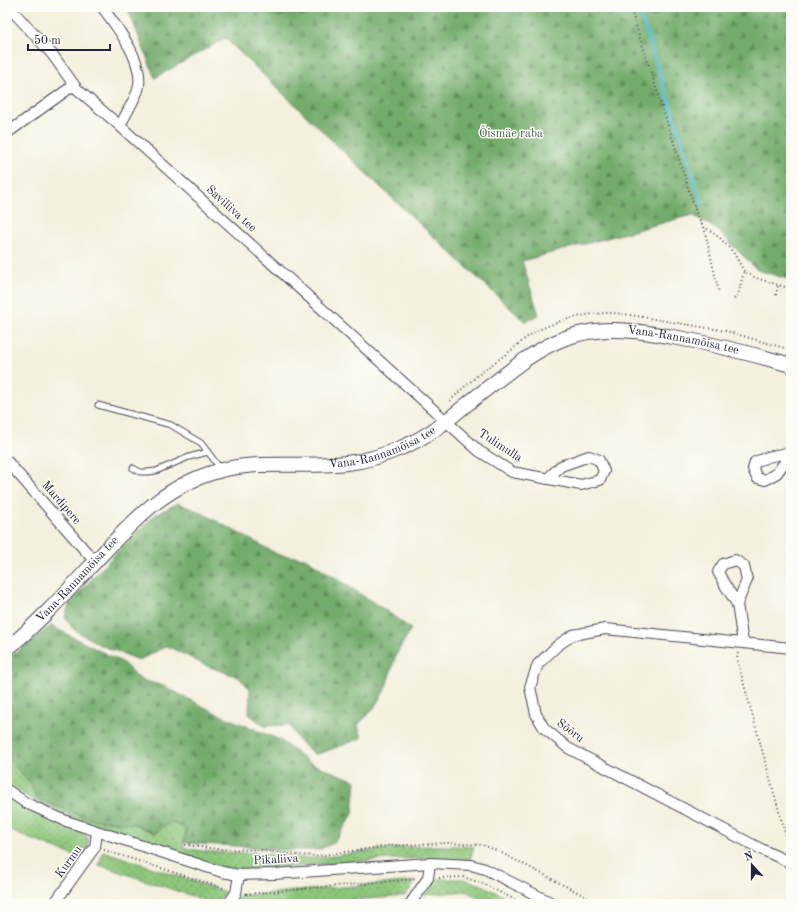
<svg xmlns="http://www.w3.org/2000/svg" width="798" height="911" viewBox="0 0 798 911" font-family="'Old Standard TT',serif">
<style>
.grass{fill:url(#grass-dots);stroke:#58745b}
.forest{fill:url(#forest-firs);stroke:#4a6753}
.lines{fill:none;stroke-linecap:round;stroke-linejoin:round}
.stream{stroke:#4db9c9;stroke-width:3.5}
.lane-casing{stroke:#424153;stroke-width:7}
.street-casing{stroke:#424153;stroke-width:12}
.secondary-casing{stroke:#424153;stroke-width:16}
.path{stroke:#424153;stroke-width:2;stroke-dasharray:1 3;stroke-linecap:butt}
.lane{stroke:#fff;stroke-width:5}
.street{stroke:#fff;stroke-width:10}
.secondary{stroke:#fff;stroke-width:14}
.labels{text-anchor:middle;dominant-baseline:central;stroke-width:3;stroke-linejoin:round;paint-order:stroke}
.park-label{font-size:12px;fill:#485c51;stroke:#fdfcf7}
.street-label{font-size:12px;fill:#22223b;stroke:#fdfcf7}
</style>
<defs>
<pattern id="grass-dots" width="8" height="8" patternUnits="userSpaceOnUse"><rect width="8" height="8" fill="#8ec77b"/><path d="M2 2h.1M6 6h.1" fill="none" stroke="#74a166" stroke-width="1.8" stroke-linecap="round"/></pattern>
<pattern id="forest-firs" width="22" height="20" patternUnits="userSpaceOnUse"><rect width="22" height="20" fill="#72ac6b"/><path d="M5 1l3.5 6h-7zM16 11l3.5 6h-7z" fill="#5d8c59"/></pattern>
</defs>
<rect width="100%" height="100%" fill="#fdfcf7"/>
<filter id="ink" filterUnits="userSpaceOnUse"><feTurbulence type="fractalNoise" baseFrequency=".025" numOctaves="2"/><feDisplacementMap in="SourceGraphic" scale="8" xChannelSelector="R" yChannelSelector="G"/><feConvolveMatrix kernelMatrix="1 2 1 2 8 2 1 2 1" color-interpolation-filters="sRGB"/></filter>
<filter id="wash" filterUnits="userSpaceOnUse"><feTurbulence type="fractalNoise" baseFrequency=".012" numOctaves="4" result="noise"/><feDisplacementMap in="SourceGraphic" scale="16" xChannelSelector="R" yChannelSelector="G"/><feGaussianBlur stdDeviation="0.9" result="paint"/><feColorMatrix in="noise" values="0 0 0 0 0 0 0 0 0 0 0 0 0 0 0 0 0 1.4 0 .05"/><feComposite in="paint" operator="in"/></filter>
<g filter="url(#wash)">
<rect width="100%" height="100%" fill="#f4f0de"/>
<g class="grass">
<path d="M7 757 32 785 37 799 90 819 133 824 155 833 171 822 186 829 183 847C206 854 232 852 256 853 275 853 294 859 313 858 334 857 356 852 377 850 409 846 442 845 474 847L470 860 456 858 390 859 260 869H238L216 866 78 820 36 802 7 784Z"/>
<path d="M7 795 30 811 80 831 88 838V848L83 859 20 835 7 827Z"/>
<path d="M103 851 225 892 216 904 99 865Z"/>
<path d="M434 879H463L482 885 519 904H490L466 891 423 895Z"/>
<path d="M416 881 405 896 300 904H233L240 894 247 895Z"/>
</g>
<g class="forest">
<path d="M127 7H791V280L757 270 715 228 692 215 522 261 539 315 525 322 394 200 225 38 155 78Z"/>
<path d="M178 503 202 513 279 555 305 558 388 612 411 629 396 655 385 690 372 711 358 725 362 738 338 747 315 755 299 741 289 725 264 726 249 714 250 689 238 677 207 666 167 646 139 660 98 644 73 629 65 617 70 602 121 548 155 515Z"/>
<path d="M51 626 122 662 141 680 164 686 218 714 280 740 310 763 356 781 353 814 334 843 318 850H280L253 847 184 843 186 829 171 822 155 833 133 824 90 819 36 799 32 785 7 757V659Z"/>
</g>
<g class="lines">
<path class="stream" d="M638 7 702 204"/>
</g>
</g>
<g filter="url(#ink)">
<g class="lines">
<defs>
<g id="lane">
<path d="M98 405 171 425 201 443 220 468"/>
<path d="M133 468 140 472H148L156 471 189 457 208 452"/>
</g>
<g id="street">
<path d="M9 7 52 54 77 89 120 126 479 451 512 472 581 485 600 480 604 471 599 460 589 456 561 466 547 479"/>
<path d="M102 7C117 27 146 63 138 90 134 101 125 115 120 126"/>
<path d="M7 133 74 85"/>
<path d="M791 452 768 457 755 462 753 469 757 478 765 480 777 473 791 453"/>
<path d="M7 461 89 555 96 561"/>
<path d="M737 604 747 580 744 566 735 560 723 564 718 572 725 585 737 604 743 643"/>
<path d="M791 648 605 629 573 635 558 645 538 664 530 687 536 714 544 728 568 748 763 850 791 863"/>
<path d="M7 790 26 803 66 821 222 872 239 875 274 874 430 863 471 865 485 869 554 904"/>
<path d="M54 904 95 847 97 832"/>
<path d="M228 904 236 893 239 875"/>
<path d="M410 904 428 878 430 863"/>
</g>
<g id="secondary">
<path id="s1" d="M7 649C37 624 63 596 90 567 130 525 162 485 222 470 263 460 305 468 347 463 367 461 385 455 403 447 427 437 447 421 466 405 485 390 504 375 523 361 539 350 556 340 575 335 607 326 641 331 673 337 713 344 752 354 791 365"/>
</g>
</defs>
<use href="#lane" class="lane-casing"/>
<use href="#street" class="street-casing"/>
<use href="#secondary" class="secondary-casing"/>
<g class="path">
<path d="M630 7 697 215 703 226 720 238 733 252 744 271 749 274 756 278 791 289"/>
<path d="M704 227 719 293"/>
<path d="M776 295 778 285"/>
<path d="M734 299 738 295 744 271"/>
<path d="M450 401C468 382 488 367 509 352 517 346 525 338 533 333 559 319 595 310 624 314L726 331 791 350"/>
<path d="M738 653 737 659 790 851"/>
<path d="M185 845 217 849 261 850 298 855 317 856 388 846 448 843 483 845 500 852 600 904"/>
<path d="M104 850 226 889"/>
<path d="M439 878 463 877 481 883 524 904"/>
<path d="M246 894 415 879"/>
</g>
<use href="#lane" class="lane"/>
<use href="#street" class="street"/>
<use href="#secondary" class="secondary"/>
</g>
</g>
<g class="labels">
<g class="park-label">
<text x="511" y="134">Õismäe raba</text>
</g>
<g class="street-label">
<text transform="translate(231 209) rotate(42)">Saviliiva tee</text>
<text stroke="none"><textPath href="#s1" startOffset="783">Vana-Rannamõisa tee</textPath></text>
<text stroke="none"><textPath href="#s1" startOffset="447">Vana-Rannamõisa tee</textPath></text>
<text transform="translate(500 446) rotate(33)">Tulimulla</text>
<text transform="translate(61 503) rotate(49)">Mardipere</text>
<text stroke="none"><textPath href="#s1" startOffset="99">Vana-Rannamõisa tee</textPath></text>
<text transform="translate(570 731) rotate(37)">Sõõru</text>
<text transform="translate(276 860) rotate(-3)">Pikaliiva</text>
<text transform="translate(69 862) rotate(-54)">Kurmu</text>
</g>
</g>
<rect width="798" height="911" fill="none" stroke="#fdfcf7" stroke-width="24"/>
<g transform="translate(752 865) rotate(339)" stroke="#fdfcf7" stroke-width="3" paint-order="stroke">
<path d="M0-3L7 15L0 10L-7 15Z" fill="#22223b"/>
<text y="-6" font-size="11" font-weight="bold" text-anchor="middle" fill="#22223b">N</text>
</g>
<path d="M28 44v6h82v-6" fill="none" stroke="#22223b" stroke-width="2"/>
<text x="34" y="44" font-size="12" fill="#22223b" stroke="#fdfcf7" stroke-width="3" paint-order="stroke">50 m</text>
</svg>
